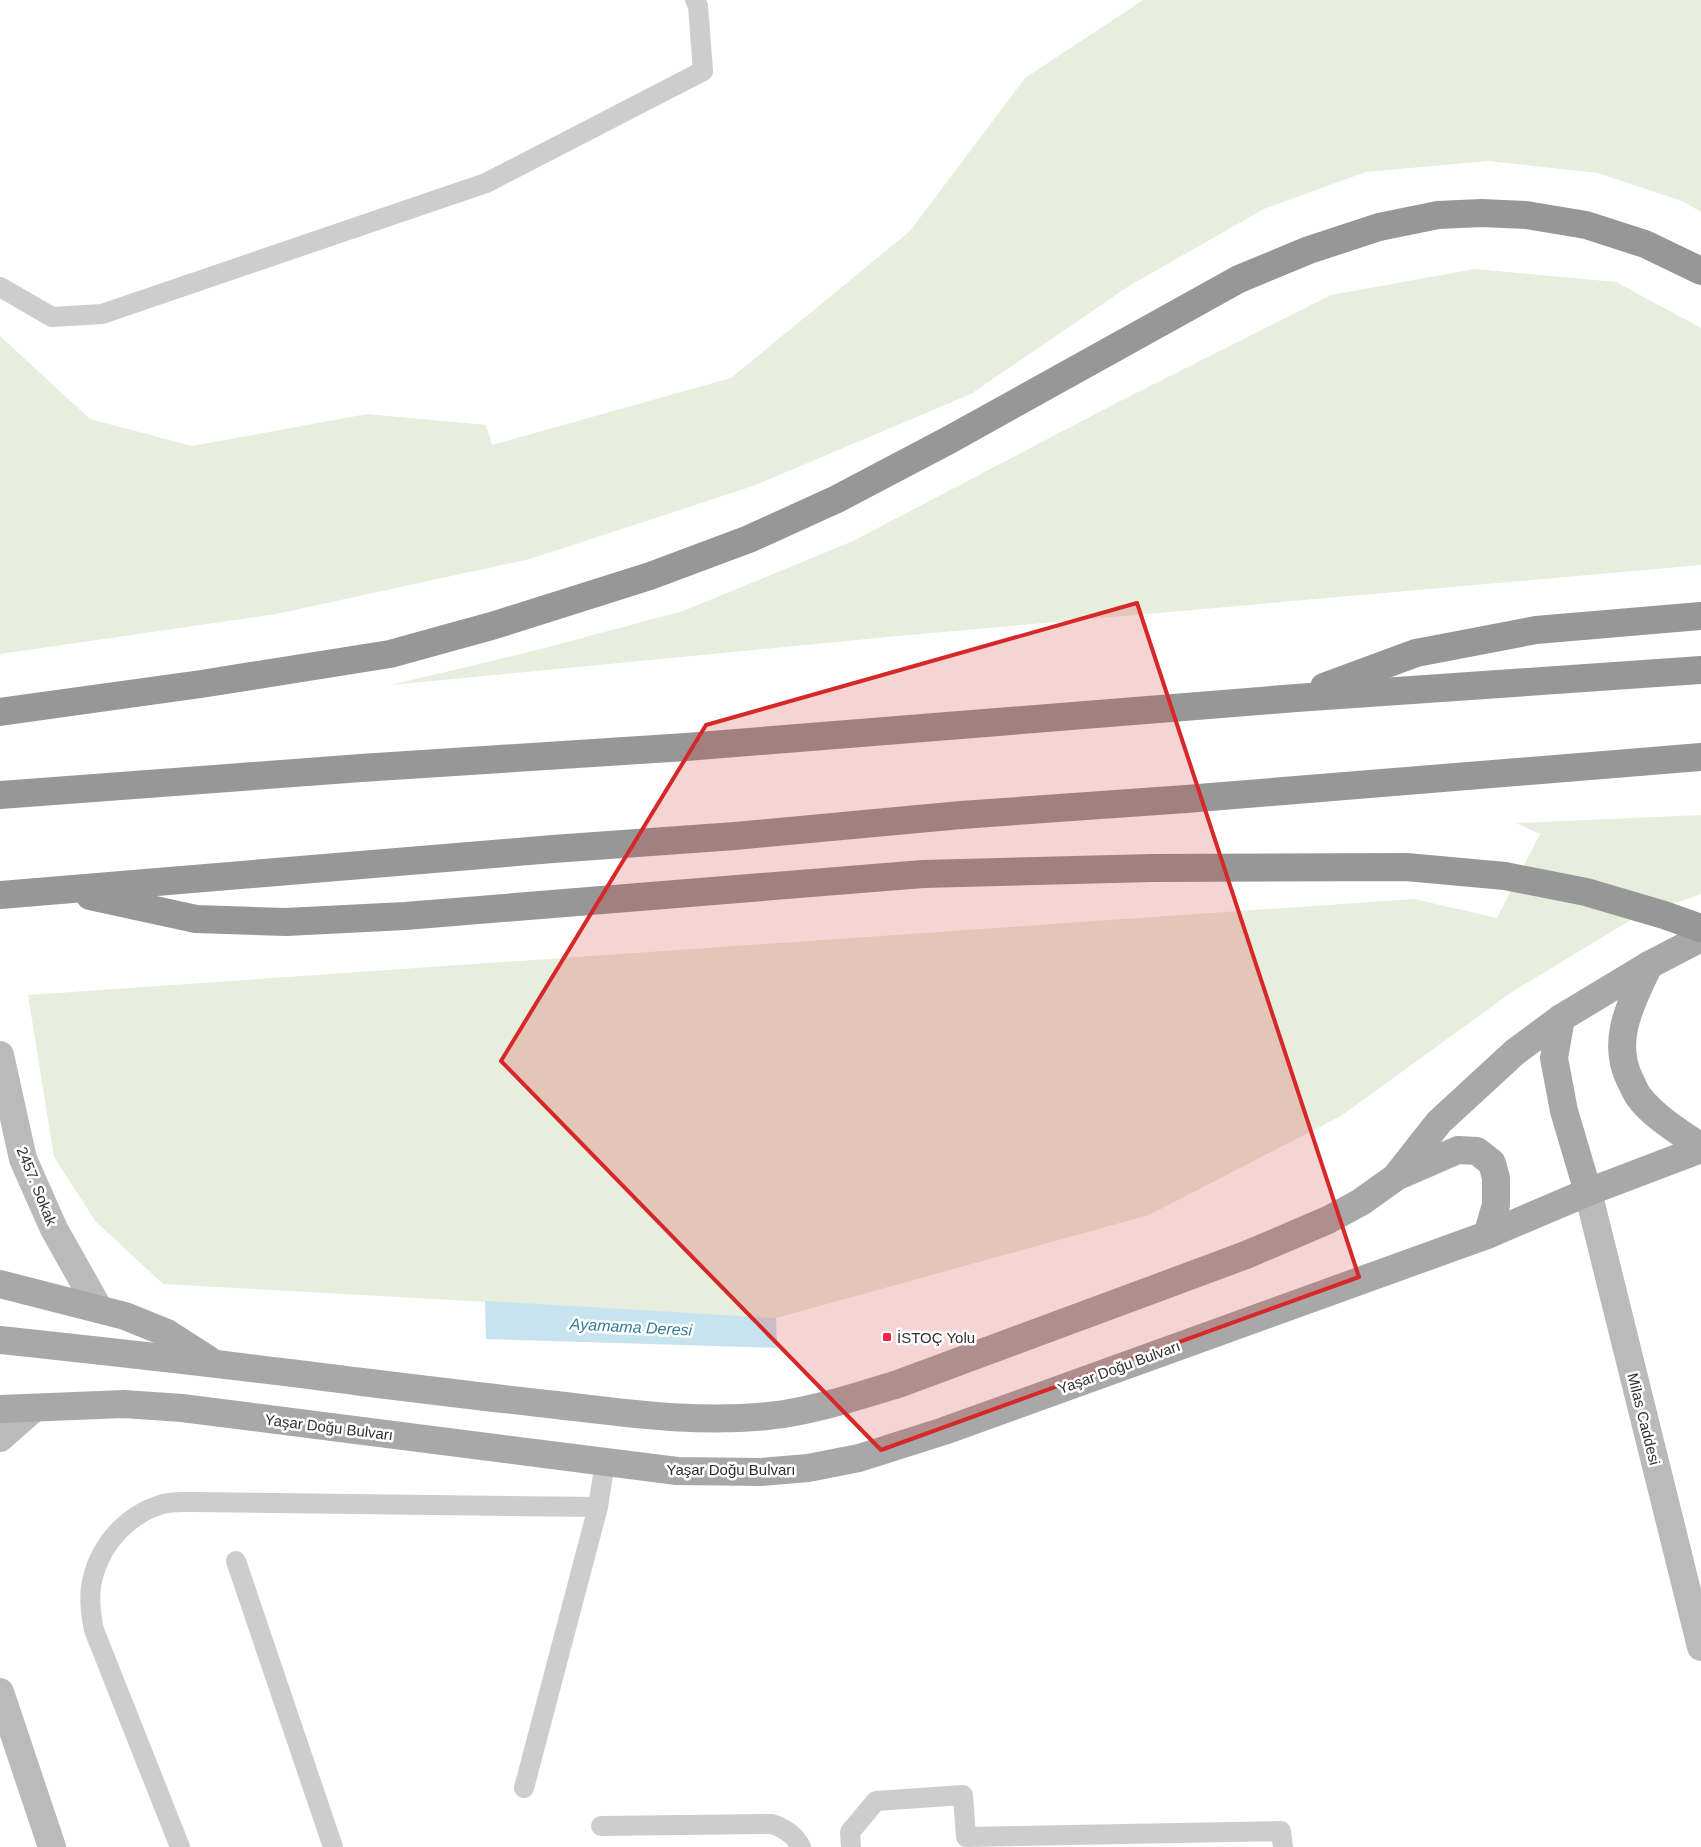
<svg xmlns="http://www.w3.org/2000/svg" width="1701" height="1847" viewBox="0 0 1701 1847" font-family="Helvetica,sans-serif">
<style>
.green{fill:#e8eedd}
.water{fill:#c7e3f0}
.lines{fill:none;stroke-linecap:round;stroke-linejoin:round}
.lane{stroke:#cdcdcd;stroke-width:20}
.secondary{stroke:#bababa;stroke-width:28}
.primary{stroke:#a8a8a8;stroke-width:28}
.highway{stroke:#979797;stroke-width:28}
.marked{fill:#d62828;fill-opacity:0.2;stroke:#d62828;stroke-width:4;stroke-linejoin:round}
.poi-dot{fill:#f62345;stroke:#fff;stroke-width:2}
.labels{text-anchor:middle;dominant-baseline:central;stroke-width:5;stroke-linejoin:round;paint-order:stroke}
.street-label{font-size:15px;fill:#303030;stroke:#fff}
.poi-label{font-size:15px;fill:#303030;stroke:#fff;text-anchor:start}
.water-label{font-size:16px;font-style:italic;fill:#357c9b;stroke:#fff}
</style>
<rect width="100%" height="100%" fill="#fff"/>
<g class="green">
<path d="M1143 0H1701V212L1682 201 1598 173 1488 161 1366 172 1264 209 1129 286 971 394 753 486 530 559 276 614 0 654V336L90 419 192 446 367 414 486 425 492 445 731 378 910 231 1025 78Z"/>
<path d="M1475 269 1616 282 1701 328V565L898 636 391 685 537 650 683 611 853 541 1124 399 1331 295Z"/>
<path d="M1701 815V894L1634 918 1512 992 1341 1116 1149 1215 776 1318 163 1284 96 1222 54 1157 28 995 1414 899 1497 918 1540 834 1516 823Z"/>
</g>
<path class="water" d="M485 1301 776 1318 777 1348 486 1339Z"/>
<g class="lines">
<g class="lane">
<path d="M0 287 52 317 102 314 486 183 703 71 698 6 695 0"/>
<path d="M236 1561 333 1847"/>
<path d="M524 1788 598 1507"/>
<path d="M601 1826 772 1824C784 1828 795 1835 801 1847"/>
<path d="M180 1847 94 1630C91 1616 89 1602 91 1587 97 1548 125 1515 163 1504 172 1501 184 1502 193 1502L598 1507 605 1462"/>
<path d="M851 1847 850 1832 876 1801 963 1795 966 1837 1281 1831 1283 1847"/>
</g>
<g class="secondary">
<path d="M0 1055 23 1159 54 1229 99 1309"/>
<path d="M1588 1192 1701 1647"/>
<path d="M0 1438 34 1408"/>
<path d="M0 1692 52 1847"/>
</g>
<g class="primary">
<path d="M1649 965C1632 1002 1610 1039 1630 1080 1633 1085 1635 1092 1639 1097 1654 1117 1681 1133 1701 1147"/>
<path d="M1561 1018 1554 1058 1564 1111 1588 1192"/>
<path d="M1398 1174 1439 1122 1515 1052 1561 1018 1649 965 1701 938"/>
<path d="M0 1284 125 1316 167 1333 209 1360"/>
<path d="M0 1340C121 1353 242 1366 362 1382 427 1390 492 1398 557 1405 632 1414 708 1425 784 1414 823 1408 861 1395 898 1384L1246 1255 1328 1220 1361 1202 1396 1177 1458 1150 1477 1151 1492 1163 1496 1178V1205L1487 1235"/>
<path d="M0 1409 124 1404 182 1408 677 1471 761 1472 808 1468 859 1458 944 1431 1487 1235 1588 1192 1701 1149"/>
</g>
<g class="highway">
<path d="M1324 687 1416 653 1536 630 1701 616"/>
<path d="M0 712 201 684 390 654 495 625 650 576 749 539 837 499 949 440 1239 279 1309 250 1379 227 1438 215 1482 213 1526 215 1586 225 1645 244 1701 271"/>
<path d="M0 795 361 768 686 747 1296 698 1701 670"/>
<path d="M0 895 553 849 735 836 961 815 1186 799 1701 757"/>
<path d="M90 896 196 919 286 922 405 916 923 874 1152 868 1406 867 1505 876 1586 892 1664 915 1701 928"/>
</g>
</g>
<path class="marked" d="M1137 603 1359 1277 881 1450 501 1061 706 725Z"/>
<rect class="poi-dot" x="882" y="1332" width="10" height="10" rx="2.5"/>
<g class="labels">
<g class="street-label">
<text transform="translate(37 1186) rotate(68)">2457. Sokak</text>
<text transform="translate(1119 1367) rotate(-20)">Yaşar Doğu Bulvarı</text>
<text transform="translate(1644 1419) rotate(76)">Milas Caddesi</text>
<text transform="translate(329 1427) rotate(7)">Yaşar Doğu Bulvarı</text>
<text x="731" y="1469">Yaşar Doğu Bulvarı</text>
</g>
<g class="poi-label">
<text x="897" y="1337">İSTOÇ Yolu</text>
</g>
<g class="water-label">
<text transform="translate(631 1327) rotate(3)">Ayamama Deresi</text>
</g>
</g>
</svg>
